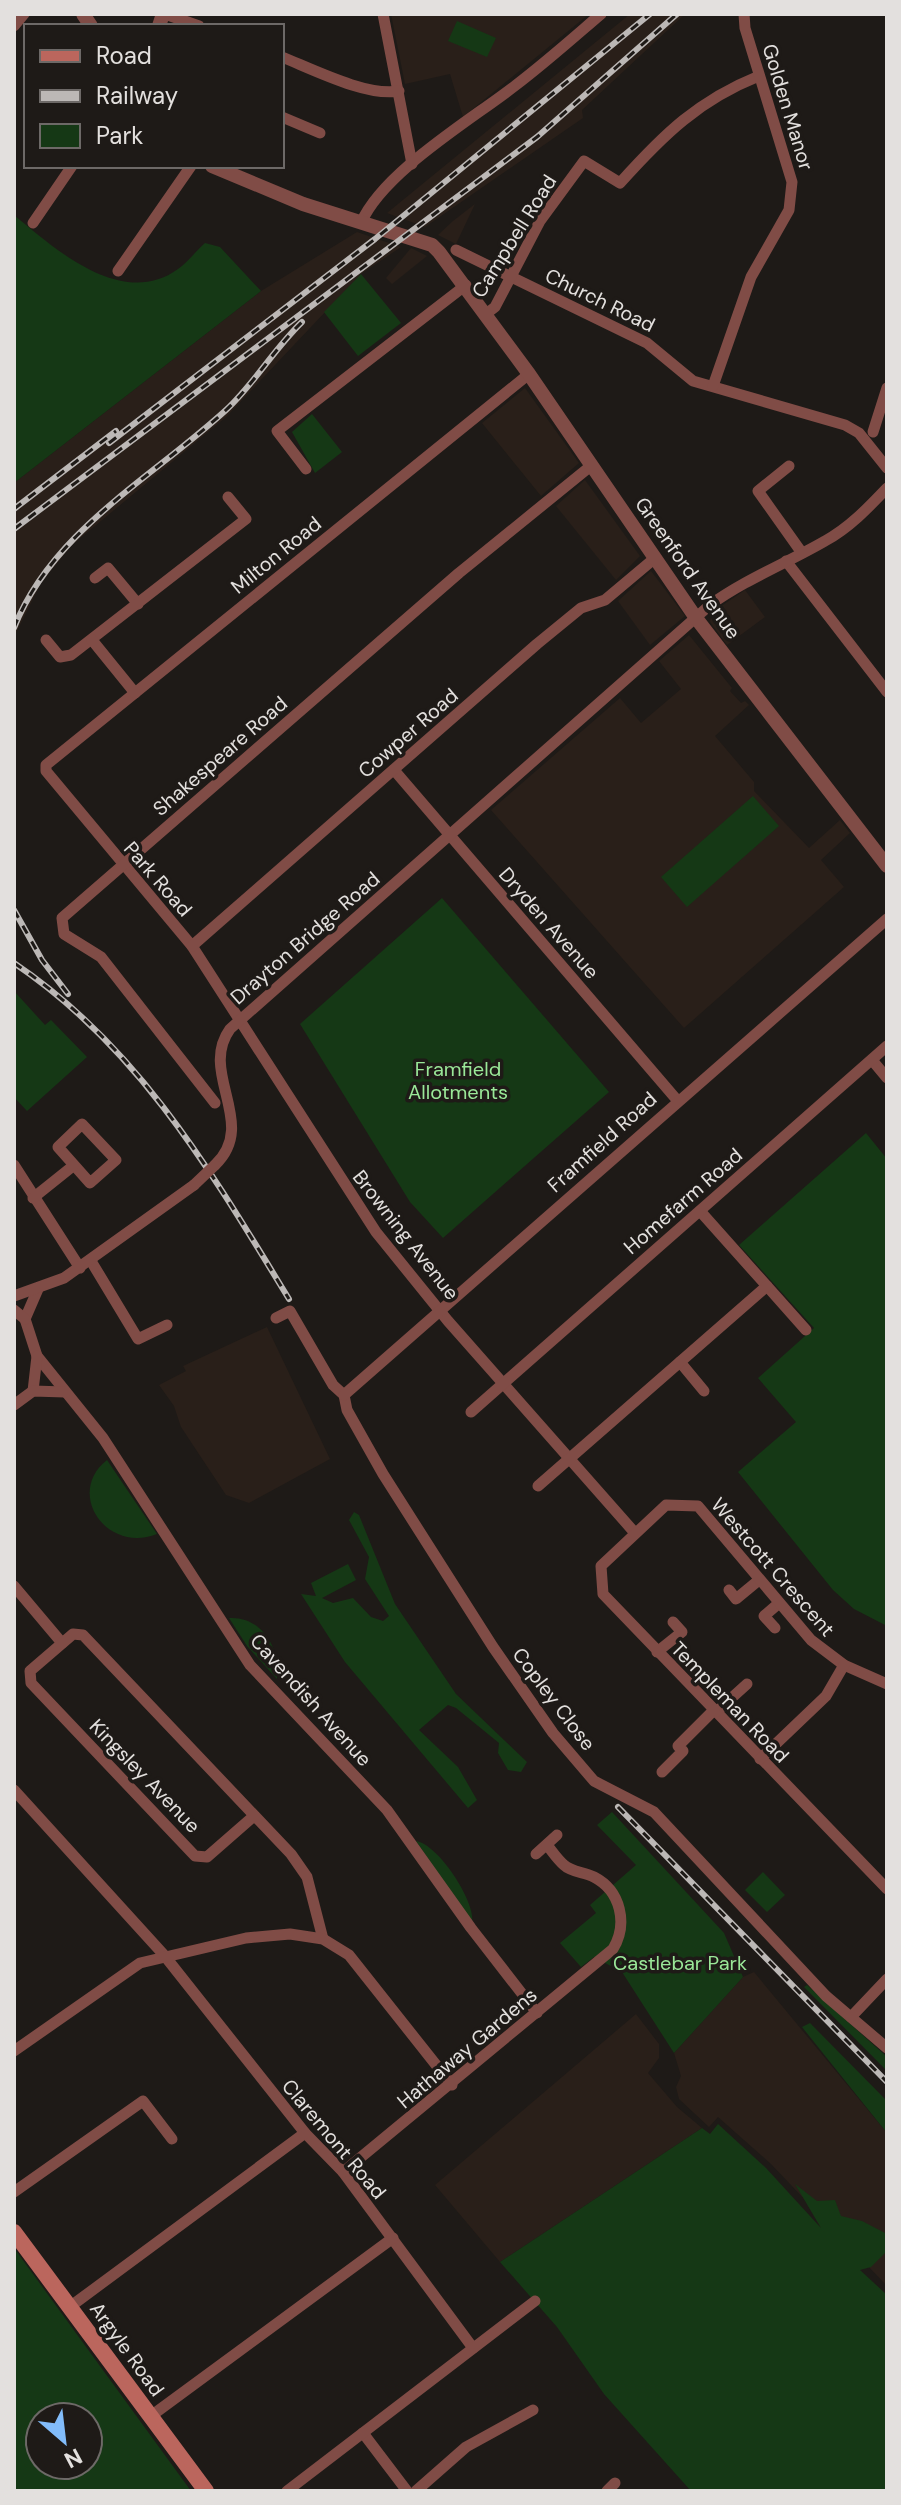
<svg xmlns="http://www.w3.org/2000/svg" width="901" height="2505" viewBox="0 0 901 2505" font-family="'DM Sans',sans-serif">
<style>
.built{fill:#291f19}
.green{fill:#153815;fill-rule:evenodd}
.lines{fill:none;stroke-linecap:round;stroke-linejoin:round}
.minor{stroke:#804c46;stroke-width:11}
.tertiary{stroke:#804c46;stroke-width:14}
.secondary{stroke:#bb665d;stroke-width:16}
.rail-casing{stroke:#bcb8b6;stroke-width:6}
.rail{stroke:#1e1a17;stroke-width:3;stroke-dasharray:9;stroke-linecap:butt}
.minor-bridge{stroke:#804c46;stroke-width:11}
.labels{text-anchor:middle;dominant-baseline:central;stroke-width:7;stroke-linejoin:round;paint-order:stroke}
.street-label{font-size:20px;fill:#e3e0de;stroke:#1e1a17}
.park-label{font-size:20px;fill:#9ae798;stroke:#1e1a17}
</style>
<rect width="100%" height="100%" fill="#1e1a17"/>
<g class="built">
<path d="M391 14H589L463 117 450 74 405 84Z"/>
<path d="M630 14H685L582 110 583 118 425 227 387 213Z"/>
<path d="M475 204 456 244 438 235 453 221Z"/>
<path d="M357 232 401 247 361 274 226 417 72 545 41 583 14 637V483L261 291Z"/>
<path d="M411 248 427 256 392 284 386 278Z"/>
<path d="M525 388 579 463 541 496 482 423Z"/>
<path d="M585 480 640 556 616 580 556 506Z"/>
<path d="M651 571 685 616 650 645 618 601Z"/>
<path d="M745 590 765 617 727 645 710 622 711 613Z"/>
<path d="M689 635 732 688 730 691 741 703 745 701 749 705 715 736 754 782V791L809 848 840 820 850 833 821 860 844 887 684 1028 491 810 620 698 641 723 681 689 659 661Z"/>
<path d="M267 1327 330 1459 249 1503 226 1495 181 1427 174 1406 159 1385 186 1371 183 1366Z"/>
<path d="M754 1972 887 2133V2286L771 2164 718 2117 709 2127 679 2099 676 2087 681 2076 674 2053 743 1977Z"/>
<path d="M636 2014 659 2044V2058L648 2073 677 2107 702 2128 500 2262 435 2185Z"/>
</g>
<g class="green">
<path d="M457 21 496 38 487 57 448 41Z"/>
<path d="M14 215C54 248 122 310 178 269 188 262 196 251 205 243L220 247 261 291 14 483Z"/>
<path d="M361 274 401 323 358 356 324 312Z"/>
<path d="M312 414 342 452 315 473 292 432Z"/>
<path d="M753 796 779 826 687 907 661 877Z"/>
<path d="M442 898 609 1092 443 1238 410 1202 300 1024Z"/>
<path d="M14 991 45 1025 51 1020 87 1057 27 1111 14 1097Z"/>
<path d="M866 1133 887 1159V1626L854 1609 833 1590 738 1472 796 1422 758 1378 814 1328 739 1245Z"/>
<path d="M107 1460 157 1534C106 1554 65 1493 107 1460Z"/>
<path d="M354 1512 359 1515 395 1604 456 1694 527 1762 521 1772 508 1770 498 1753 499 1743 456 1708 448 1705 419 1730 458 1767 477 1800 468 1808 345 1662 301 1594 316 1596 311 1583 348 1564 356 1580 322 1598 333 1603 353 1598 371 1617 383 1621 389 1616 365 1579 369 1557 349 1520Z"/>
<path d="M229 1618C262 1616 281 1649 277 1679L247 1646Z"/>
<path d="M612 1812 724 1933 743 1977 674 2053 622 1972 594 1957 581 1967 560 1943 596 1913 590 1905 636 1865 597 1825Z"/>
<path d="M416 1841C438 1844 476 1902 472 1923Z"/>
<path d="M763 1872 785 1895 767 1912 745 1890Z"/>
<path d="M807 1985 887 2057V2071L804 1987Z"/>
<path d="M810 2023 887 2101V2133L802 2027Z"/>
<path d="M718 2124 766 2168 821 2228 795 2184 817 2201 835 2200 841 2216 862 2221 887 2234V2251L871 2267 860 2270 887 2295V2491H691L604 2394 557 2327 500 2262 702 2128 710 2134Z"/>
<path d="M14 2248 191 2491H14ZM40 2417H88V2465H40Z"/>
</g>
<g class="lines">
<g class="minor">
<path d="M165 14 199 26"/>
<path d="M383 14 412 164"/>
<path d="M14 26 24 14"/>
<path d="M282 57C312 69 367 97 399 91"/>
<path d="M282 117 320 133"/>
<path d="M33 223 72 166"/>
<path d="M361 223C383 172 471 120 516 85 545 63 573 38 601 14"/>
<path d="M456 250 647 343 693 381 845 425 859 433 887 468"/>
<path d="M118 271 191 166"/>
<path d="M486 314 495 307 540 221 584 161 620 183C664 134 699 100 759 76"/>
<path d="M529 374 46 765V771L192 946 376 1232 448 1321 635 1533"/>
<path d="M713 386 751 277 789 210 792 182 745 28 744 14"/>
<path d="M873 432 887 388"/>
<path d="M789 466 758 491 802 553"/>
<path d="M306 469 277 431 466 285"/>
<path d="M786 561 887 692"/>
<path d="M95 578 108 568 138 604"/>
<path d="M46 640 60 657 71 655 246 519 228 497"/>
<path d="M92 640 135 693"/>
<path d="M394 770 677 1100"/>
<path d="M192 946 537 644 581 608 605 600 655 558"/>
<path d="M872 1060 887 1078"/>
<path d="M215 1103 101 957 64 934 62 918 459 573 592 465"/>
<path d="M82 1124 116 1160 90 1183 58 1147Z"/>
<path d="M14 1165 80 1268"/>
<path d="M215 1165C259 1123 198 1073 230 1029L710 605C746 579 787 563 825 541 849 528 868 508 887 488"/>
<path d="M33 1198 73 1166"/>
<path d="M700 1211 806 1330"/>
<path d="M91 1261 138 1339 167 1325"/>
<path d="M38 1289 25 1319 37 1356 103 1438 250 1665 387 1810 471 1928 537 2013"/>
<path d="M14 1296 64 1278 194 1185"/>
<path d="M14 1310 25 1319"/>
<path d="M276 1318 290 1311 333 1385 344 1395 347 1410 383 1474 493 1647 553 1733 594 1781 654 1812 826 1996 887 2048"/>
<path d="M680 1362 704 1391"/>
<path d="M33 1391 37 1356"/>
<path d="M344 1395 887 919"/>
<path d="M14 1405 33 1391 65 1392"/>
<path d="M471 1412 887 1046"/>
<path d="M538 1486 767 1286"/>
<path d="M14 1586 62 1643"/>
<path d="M729 1590 736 1599 759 1580"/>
<path d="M775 1628 764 1616 778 1604"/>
<path d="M657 1652 682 1632 673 1622"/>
<path d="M887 1684 844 1665 811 1640 698 1506 666 1505 601 1566 603 1594 887 1889"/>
<path d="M716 1712 747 1684"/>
<path d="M760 1759 826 1696 844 1665"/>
<path d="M662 1772 683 1751 678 1746 714 1710"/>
<path d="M14 1790 164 1955 305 2133 343 2172 473 2348"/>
<path d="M254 1816 207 1857 195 1856 31 1683 30 1671 73 1634 83 1635 291 1854 307 1877 323 1939"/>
<path d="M536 1854 557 1835"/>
<path d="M851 2017 887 1979"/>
<path d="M14 2051 140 1963 246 1938 290 1934 323 1939 349 1955 452 2085"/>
<path d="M343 2172 613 1949C628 1924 621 1891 594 1877 584 1872 571 1872 564 1865 557 1859 552 1851 547 1845"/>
<path d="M14 2192 143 2101 172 2139"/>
<path d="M71 2306 305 2133"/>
<path d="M151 2416 393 2238"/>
<path d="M363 2433 407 2491"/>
<path d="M287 2491 535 2301"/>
<path d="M416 2491 466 2447 533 2410"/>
<path d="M607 2491 615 2483"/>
</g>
<g class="tertiary">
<path d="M83 14 91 26"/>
<path d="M159 26 163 14"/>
<path d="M212 166 303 204 432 245 439 252 529 374 696 618 887 866"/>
</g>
<path class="secondary" d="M14 2232 206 2491"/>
<defs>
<g id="rail">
<path d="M109 443 375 239 650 14"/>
<path d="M14 509 116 431"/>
<path d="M14 529 537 137 677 14"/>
<path d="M14 628C52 531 152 478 226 410 254 384 274 349 302 322"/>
<path d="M14 910 42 960 68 994"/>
<path d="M14 963C139 1047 212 1173 289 1299"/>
<path d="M618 1807 887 2082"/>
</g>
</defs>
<use href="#rail" class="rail-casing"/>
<use href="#rail" class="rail"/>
<path class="minor-bridge" d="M194 1185 215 1165"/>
</g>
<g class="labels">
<g class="street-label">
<text transform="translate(788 107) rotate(73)">Golden Manor</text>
<text transform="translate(514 236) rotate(-58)">Campbell Road</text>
<text transform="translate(600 300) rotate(26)">Church Road</text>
<text transform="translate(276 555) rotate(-39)">Milton Road</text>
<text transform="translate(688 568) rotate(55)">Greenford Avenue</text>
<text transform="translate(408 733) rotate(-41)">Cowper Road</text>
<text transform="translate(220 756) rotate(-41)">Shakespeare Road</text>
<text transform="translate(158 879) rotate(49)">Park Road</text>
<text transform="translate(549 923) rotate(49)">Dryden Avenue</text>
<text transform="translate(305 938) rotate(-41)">Drayton Bridge Road</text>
<text transform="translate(602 1142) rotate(-42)">Framfield Road</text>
<text transform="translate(683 1201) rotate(-41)">Homefarm Road</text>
<text transform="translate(406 1235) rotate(52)">Browning Avenue</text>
<text transform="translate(773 1567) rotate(49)">Westcott Crescent</text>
<text transform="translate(554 1699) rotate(53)">Copley Close</text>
<text transform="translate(311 1700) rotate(48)">Cavendish Avenue</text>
<text transform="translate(730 1702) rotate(46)">Templeman Road</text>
<text transform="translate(145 1776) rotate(46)">Kingsley Avenue</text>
<text transform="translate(467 2048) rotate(-40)">Hathaway Gardens</text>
<text transform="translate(334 2139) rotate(50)">Claremont Road</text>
<text transform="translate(127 2349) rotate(54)">Argyle Road</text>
</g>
<g class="park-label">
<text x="458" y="1069">Framfield<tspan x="458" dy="23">Allotments</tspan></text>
<text x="680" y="1963">Castlebar Park</text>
</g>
</g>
<rect width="901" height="2505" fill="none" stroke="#e3e0de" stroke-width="32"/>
<rect x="24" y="24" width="260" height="144" fill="#1e1a17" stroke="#6d6967" stroke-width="2"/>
<rect x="40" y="50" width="40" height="12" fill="#bb665d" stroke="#6d6967" stroke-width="2"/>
<text x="96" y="64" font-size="24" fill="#e3e0de">Road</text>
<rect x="40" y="90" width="40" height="12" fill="#bcb8b6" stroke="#6d6967" stroke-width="2"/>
<text x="96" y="104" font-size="24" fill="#e3e0de">Railway</text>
<rect x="40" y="124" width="40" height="24" fill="#153815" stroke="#6d6967" stroke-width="2"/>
<text x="96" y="144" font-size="24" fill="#e3e0de">Park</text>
<g transform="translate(64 2441) rotate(152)"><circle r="38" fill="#1e1a17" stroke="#6d6967" stroke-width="2"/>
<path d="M0-6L14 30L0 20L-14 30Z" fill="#82bcfa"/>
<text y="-12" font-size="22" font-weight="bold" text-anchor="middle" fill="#e3e0de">N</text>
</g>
</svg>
